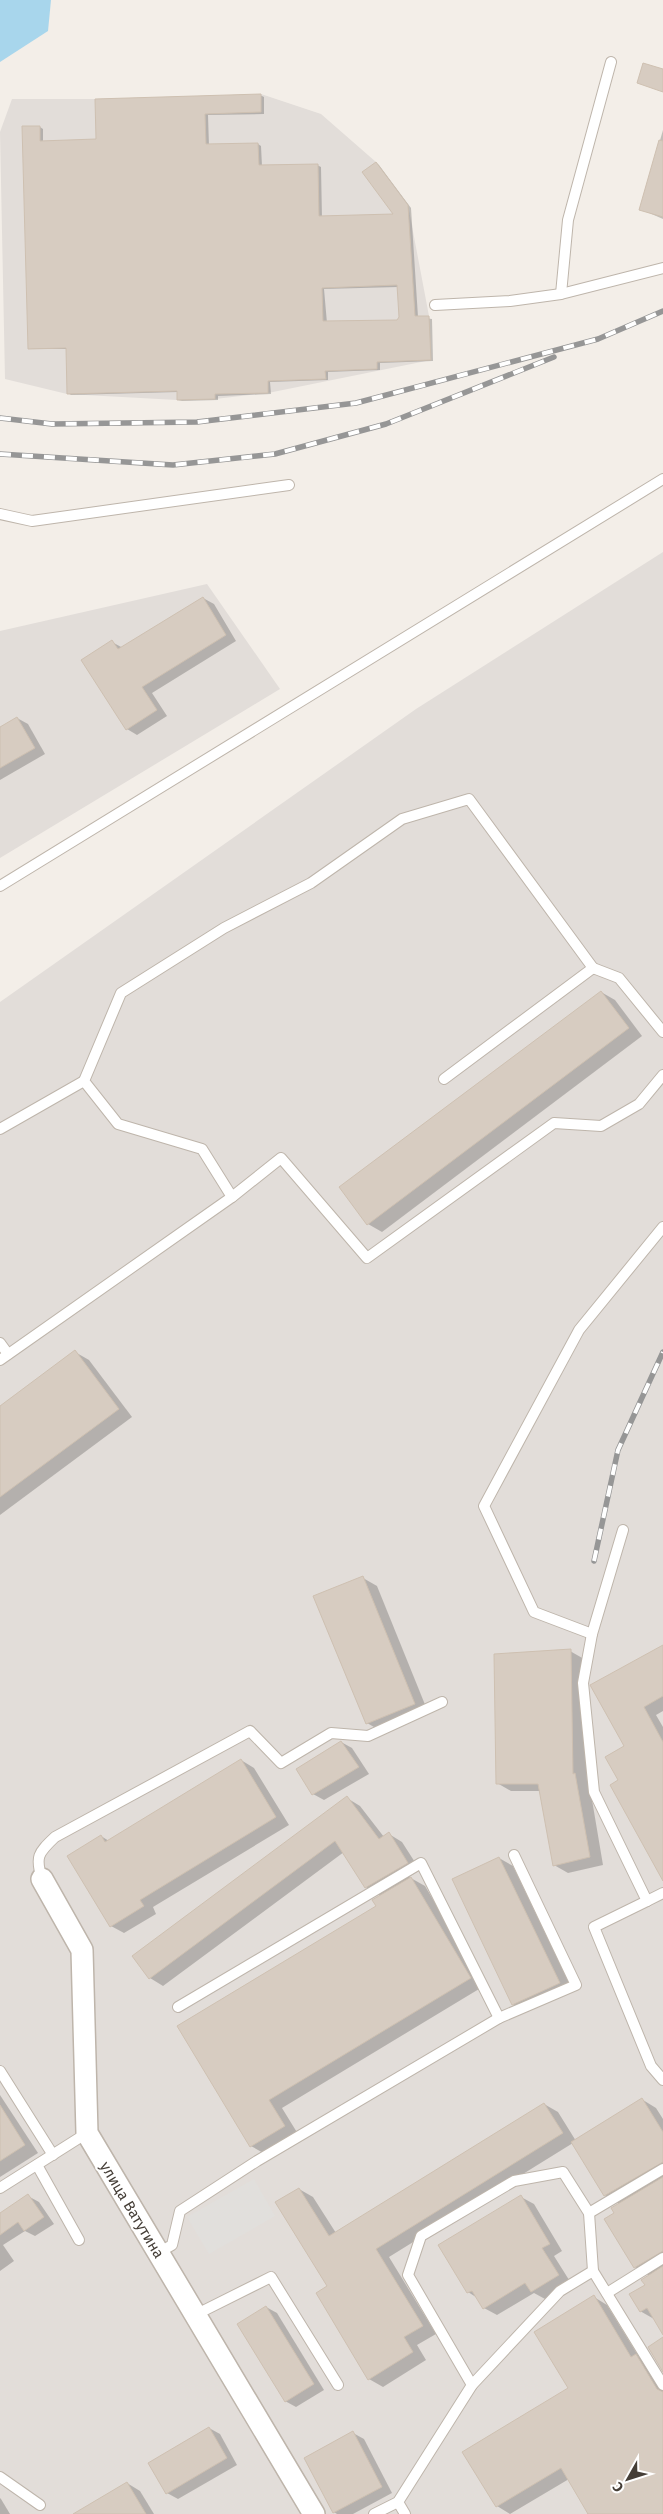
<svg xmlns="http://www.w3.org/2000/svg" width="663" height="2514" viewBox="0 0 663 2514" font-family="'Fira Sans',sans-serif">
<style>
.industrial{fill:#e2ddd9}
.parking{fill:#e1dfdc}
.water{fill:#a8d6ec}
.shadow{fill:#0003;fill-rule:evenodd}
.building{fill:#d7ccc1;stroke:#cec0b1;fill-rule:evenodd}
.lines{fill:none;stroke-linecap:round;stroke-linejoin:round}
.lane-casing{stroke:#beb5ab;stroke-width:12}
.street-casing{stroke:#beb5ab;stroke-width:24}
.lane{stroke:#fff;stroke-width:10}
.street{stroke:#fff;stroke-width:21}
.rail-casing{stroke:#969696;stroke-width:5.5}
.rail{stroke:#fff;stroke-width:4;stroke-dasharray:11;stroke-linecap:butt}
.labels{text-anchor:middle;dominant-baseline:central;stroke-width:4;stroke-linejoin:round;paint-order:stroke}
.street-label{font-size:15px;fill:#453e37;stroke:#fff}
</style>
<rect width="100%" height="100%" fill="#f3eee8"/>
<g class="industrial">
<path d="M261 94 321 114 376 162 408 205 429 316 431 360 268 393 215 399 177 400 67 394 5 379 0 132 12 99H95Z"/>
<path d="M663 552V2514H0V1002L416 709Z"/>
<path d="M207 584 280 689 0 858V631Z"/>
</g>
<path class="parking" d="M254 2179 275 2216 209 2254 187 2217Z"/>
<path class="water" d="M0 0H51L48 31 0 62Z"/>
<g class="shadow">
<path d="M260 95 264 97V114L208 115 209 146 258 144 261 146 262 166 317 165 321 167 322 218 396 215 376 163 379 165 411 208 418 317 432 319 433 361 380 363V370L328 372V380L270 382 271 394 218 396V400L182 401 178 400V392L71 395 68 393 67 349H30L40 127 43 129V142L98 140ZM398 287 400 317 397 321 327 323 324 289Z"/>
<path d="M663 130V219L640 209Z"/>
<path d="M203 598 214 604 236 641 152 693 167 716 137 735 127 729 112 642 123 648Z"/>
<path d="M17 718 28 724 45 754 0 780V728Z"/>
<path d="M601 992 615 1000 642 1036 382 1232 368 1224Z"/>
<path d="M75 1352 89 1360 132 1417 0 1515V1408Z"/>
<path d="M363 1578 377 1586 428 1712 381 1731 367 1723Z"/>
<path d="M663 1646V1711L656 1715 663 1727V1878L619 1781 626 1747Z"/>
<path d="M570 1651 584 1659 587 1781 589 1782 603 1865 568 1873 554 1865 540 1791H511L497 1783Z"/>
<path d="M341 1742 352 1748 369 1774 324 1800 313 1794Z"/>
<path d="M241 1760 254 1768 289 1825 153 1907 156 1914 124 1933 111 1926 101 1836 109 1841Z"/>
<path d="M347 1798 360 1806 384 1837 389 1834 402 1842 420 1870 409 1877 425 1886 484 1986 282 2108 298 2134 265 2154 251 2146 179 2026 378 1906 381 1896 366 1887 344 1852 163 1986 150 1978 134 1956Z"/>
<path d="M499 1858 513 1866 573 1991 527 2012 513 2004Z"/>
<path d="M0 2095 38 2153 0 2177Z"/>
<path d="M643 2100 656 2108 663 2119V2332L654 2319 640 2311 650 2276 635 2267 616 2213 620 2204 605 2195 573 2143 389 2257 436 2334 417 2345 426 2360 383 2387 369 2379 329 2287 299 2189 313 2197 336 2233 544 2104 558 2112 576 2141Z"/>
<path d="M28 2196 39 2202 54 2224 35 2236 25 2231 3 2245 14 2261 0 2271V2215Z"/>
<path d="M521 2197 534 2204 562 2251 554 2256 571 2283 545 2299 534 2293 497 2315 484 2308 479 2299 468 2292Z"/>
<path d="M594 2297 607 2305 639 2357 649 2363 663 2385V2514H587L589 2512 569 2479 510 2514 497 2506 570 2389Z"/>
<path d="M266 2307 277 2313 324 2390 296 2407 285 2401Z"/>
<path d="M209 2428 220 2434 237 2465 178 2499 167 2493Z"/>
<path d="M353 2433 364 2439 392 2493 353 2514H337L334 2512Z"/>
<path d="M127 2483 140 2491 154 2514H75Z"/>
<path d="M0 2498 1 2499 10 2514H0Z"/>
</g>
<g class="building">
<path d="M643 63 663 69V92L637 83Z"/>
<path d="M261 94V112L205 114 206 144 258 143 259 165 318 164 319 216 393 214 362 172 376 162 408 205 415 316H429L431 360 377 362V369L325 371 326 379 268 381V393L215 394V399L177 400V391L67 394 66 348 28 349 22 126H40V141L96 139 95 99ZM397 285 399 317 397 320 323 321 322 288Z"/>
<path d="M659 140 663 141V217L639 210Z"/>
<path d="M203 597 226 635 142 687 157 710 126 730 81 660 112 640 118 649Z"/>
<path d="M17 717 35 748 0 768V727Z"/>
<path d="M601 991 629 1028 367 1225 339 1187Z"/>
<path d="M75 1350 119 1409 0 1497V1406Z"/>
<path d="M363 1576 415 1704 366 1724 313 1596Z"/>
<path d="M663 1645V1696L644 1707 663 1742V1881L610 1785 618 1780 605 1757 624 1746 590 1685Z"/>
<path d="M571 1649 573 1774 575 1773 590 1857 553 1866 538 1784H496L494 1654Z"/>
<path d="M341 1741 359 1767 312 1795 296 1769Z"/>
<path d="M241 1759 276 1817 140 1900 144 1906 110 1927 67 1856 101 1835 105 1842Z"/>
<path d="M347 1796 379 1839 389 1832 408 1863 365 1888 335 1841 149 1979 132 1956Z"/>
<path d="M499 1857 560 1983 512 2005 452 1879Z"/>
<path d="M411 1877 471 1978 269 2100 285 2126 250 2147 177 2026 376 1906 372 1900Z"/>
<path d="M642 2098 663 2132V2162L604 2196 571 2142Z"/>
<path d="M544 2103 563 2133 376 2249 423 2326 404 2337 413 2352 368 2380 316 2293 327 2286 275 2202 299 2188 329 2236Z"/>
<path d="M0 2105 25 2145 0 2161Z"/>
<path d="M663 2177V2251L634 2268 604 2219 614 2213 611 2208Z"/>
<path d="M28 2194 44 2217 24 2231 18 2222 0 2235V2213Z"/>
<path d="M521 2195 550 2244 542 2248 559 2275 531 2292 525 2283 483 2309 472 2291 467 2293 438 2245Z"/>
<path d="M663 2266V2335L647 2308 640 2312 629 2294 645 2285 641 2280Z"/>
<path d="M594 2295 631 2357 636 2354 657 2389 663 2392V2514H588L561 2468 496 2507 462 2452 568 2388 534 2332Z"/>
<path d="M266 2306 314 2384 285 2402 237 2324Z"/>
<path d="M663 2337V2372L648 2347Z"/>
<path d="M209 2427 227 2458 166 2494 148 2463Z"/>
<path d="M353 2431 382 2487 333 2513 304 2458Z"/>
<path d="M127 2482 146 2514H73Z"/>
</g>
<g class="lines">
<defs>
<g id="lane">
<path d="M561 294 568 220 611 62"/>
<path d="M435 305 510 301 561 294 663 268"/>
<path d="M0 514 32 521 289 485"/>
<path d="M0 886 663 479"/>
<path d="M593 968 619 978 663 1032"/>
<path d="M0 1129 84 1081"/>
<path d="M232 1197 281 1158 367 1258 554 1123 601 1126 639 1104 663 1075"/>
<path d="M0 1343 8 1354"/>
<path d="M0 1360 232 1197 202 1149 118 1124 84 1081 121 993 224 928 311 883 402 819 469 799 593 968 444 1079"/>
<path d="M623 1530 592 1634 583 1683 594 1792 647 1901 663 1893"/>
<path d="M592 1634 534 1612 484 1506 579 1330 663 1227"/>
<path d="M42 1879C35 1857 38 1853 55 1837L250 1731 281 1763 331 1733 368 1736 442 1702"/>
<path d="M647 1901 594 1927 651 2066 663 2080"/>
<path d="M178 2007 421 1863 499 2018"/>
<path d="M0 2071 53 2155"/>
<path d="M37 2165 79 2240"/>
<path d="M0 2188 87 2133"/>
<path d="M589 2213 593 2271"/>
<path d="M158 2253 172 2245 180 2211 257 2161 499 2018 576 1985 514 1855"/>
<path d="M607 2293 663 2258"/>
<path d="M195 2315 271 2277 338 2385"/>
<path d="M472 2385 408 2275 421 2236 514 2181 563 2172 589 2213 663 2169"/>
<path d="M0 2477 40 2505"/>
<path d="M398 2502 405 2514"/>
<path d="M374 2514 398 2502 472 2385 560 2291 593 2271 663 2385"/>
</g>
<path id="street" d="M42 1879 82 1950 87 2133 314 2514"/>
</defs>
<use href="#lane" class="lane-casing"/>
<use href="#street" class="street-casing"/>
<use href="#lane" class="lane"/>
<use href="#street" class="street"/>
<defs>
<g id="rail">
<path d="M0 418 52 424 197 422 356 403 598 339 663 311"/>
<path d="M0 454 173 465 275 454 386 424 554 357"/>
<path d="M594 1561 618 1450 663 1352"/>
</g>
</defs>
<use href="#rail" class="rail-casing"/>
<use href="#rail" class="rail"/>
</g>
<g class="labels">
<g class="street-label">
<text transform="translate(132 2210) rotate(59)">улица Ватутина</text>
</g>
</g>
<g transform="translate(628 2479) rotate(231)" stroke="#ffffff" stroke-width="4" paint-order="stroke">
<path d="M0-4L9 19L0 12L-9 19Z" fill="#453e37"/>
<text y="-8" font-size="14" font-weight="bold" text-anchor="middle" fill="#453e37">С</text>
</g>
</svg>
